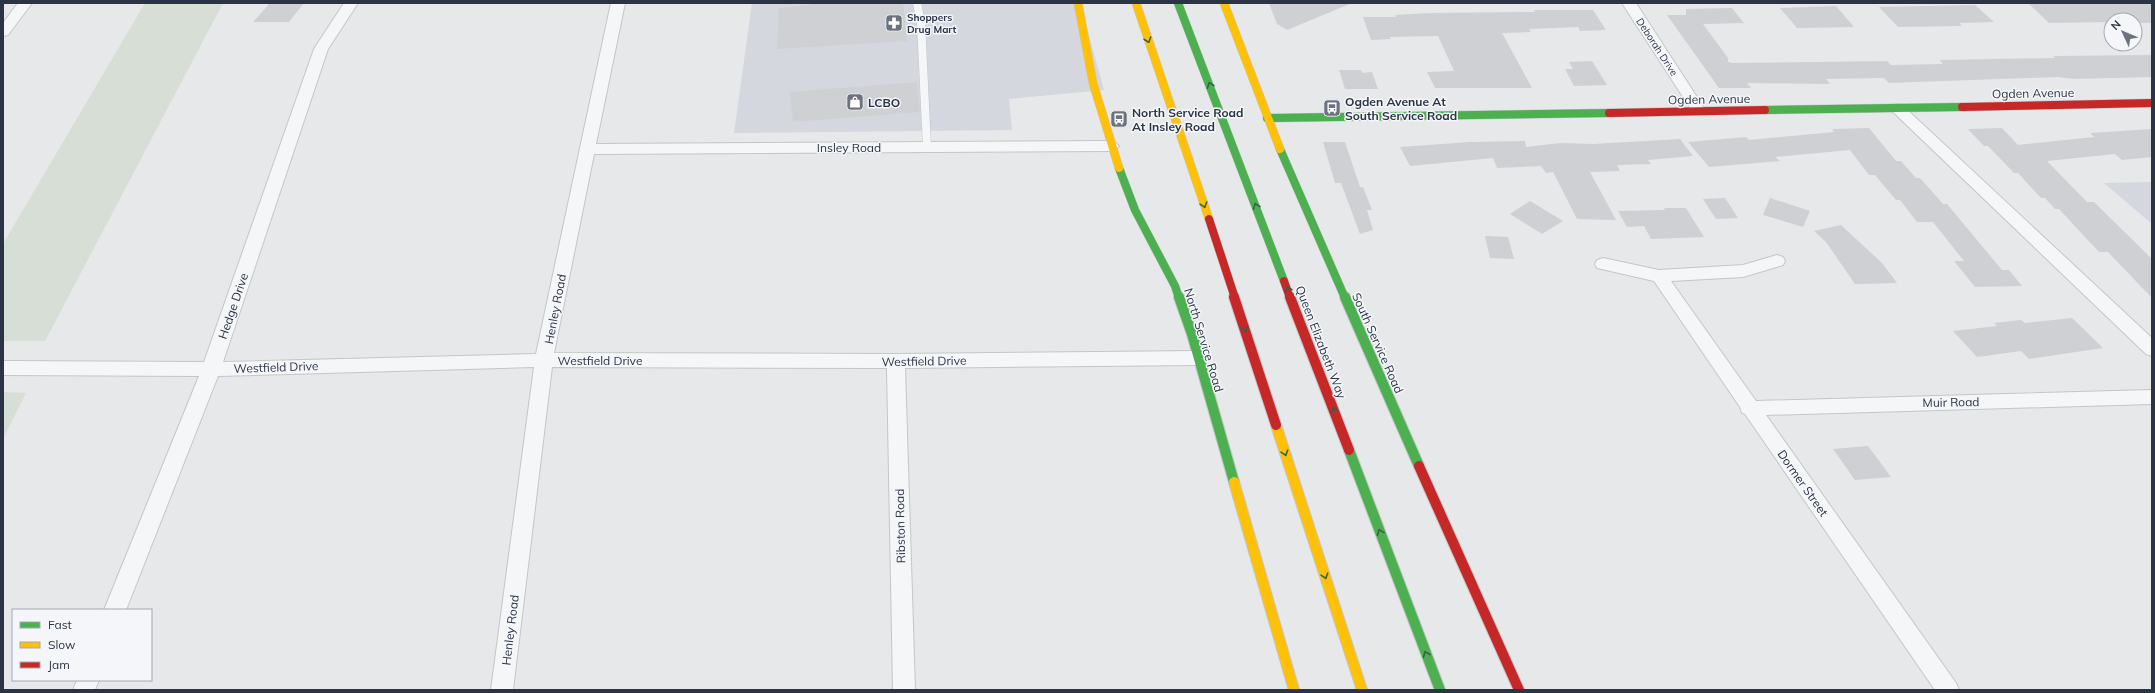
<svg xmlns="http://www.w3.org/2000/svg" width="2155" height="693" viewBox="0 0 2155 693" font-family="Mulish,sans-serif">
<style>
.built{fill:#d4d7dd}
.green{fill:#d6ded6}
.building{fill:#ced0d3}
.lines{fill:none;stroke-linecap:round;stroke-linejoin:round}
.lane-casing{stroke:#c4c6c8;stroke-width:9}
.street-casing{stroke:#c4c6c8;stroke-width:2}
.fast-far1-casing{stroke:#c4c6c8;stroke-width:9}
.fast-casing{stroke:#c4c6c8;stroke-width:12}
.slow-far1-casing{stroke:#c4c6c8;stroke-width:9}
.slow-casing{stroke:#c4c6c8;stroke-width:12}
.jam-far1-casing{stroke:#c4c6c8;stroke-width:9}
.jam-casing{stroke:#c4c6c8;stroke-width:12}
.lane{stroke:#f5f6f7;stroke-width:8}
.street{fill:#f5f6f7;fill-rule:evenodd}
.fast-far1{stroke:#4caf50;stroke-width:8}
.fast{stroke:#4caf50;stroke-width:10}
.slow-far1{stroke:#ffc107;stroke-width:8}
.slow{stroke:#ffc107;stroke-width:10}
.jam-far1{stroke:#c62828;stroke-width:8}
.jam{stroke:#c62828;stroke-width:10}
.oneway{stroke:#375f49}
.labels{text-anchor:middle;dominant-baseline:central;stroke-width:3;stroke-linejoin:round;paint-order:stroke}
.far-poi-label{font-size:10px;font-weight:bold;fill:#2b3445;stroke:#f4f6f9;text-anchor:start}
.far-street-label{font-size:10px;fill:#2b3445;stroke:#f4f6f9}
.street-label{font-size:12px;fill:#2b3445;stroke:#f4f6f9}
.poi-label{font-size:12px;font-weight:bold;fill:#2b3445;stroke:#f4f6f9;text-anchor:start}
</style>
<rect width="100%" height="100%" fill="#e6e8ea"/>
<g class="built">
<path d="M752 3H1080L1104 90 1009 99 1012 130 734 133Z"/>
<path d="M2152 182V224L2104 183Z"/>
</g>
<g class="green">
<path d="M145 3H223L45 341H3V244Z"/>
<path d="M3 392 26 393 3 439Z"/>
</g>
<g class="building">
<path d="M270 3H304L289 22H253Z"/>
<path d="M811 3H903L907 41 777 49 779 8 810 5Z"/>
<path d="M1269 3H1352L1287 30 1277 24Z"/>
<path d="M2028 3 2152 4V23H2141L2135 20H2111V22L2049 23Z"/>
<path d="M1975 5 1994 22 1959 23 1962 26 1898 27 1879 7Z"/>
<path d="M1836 6 1854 27 1797 28 1780 8Z"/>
<path d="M1732 8 1744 23 1703 24 1728 58V62L1732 63 1887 61 1891 65 1943 64 1940 60 2055 58 2053 56 2152 55V77L2075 79 2058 77 1889 83 1884 78 1826 79 1830 84 1747 83 1751 88H1719L1667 15H1686V9Z"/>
<path d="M1534 10H1593L1606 30 1580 31 1578 27 1529 29 1531 32 1502 33 1532 88H1435L1427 72 1454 71 1438 36 1390 37 1391 39 1371 40 1363 17H1396L1395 15 1429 13 1535 12Z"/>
<path d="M1592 61 1607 85 1574 86 1565 69H1573L1569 62Z"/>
<path d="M1339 70H1361L1362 73 1372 72 1378 89H1345Z"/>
<path d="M917 82 920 112 793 122 790 92Z"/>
<path d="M1869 128 1896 161H1901L1916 178H1920L1943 204H1947L2002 270H2009L2022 286 1975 287 1954 261H1964L1933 222H1917L1900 200H1896L1875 175H1869L1850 150 1775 157 1780 161 1709 167 1688 142 1746 137 1749 140 1834 132 1832 129Z"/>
<path d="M2002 128 2018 145 2094 137 2090 133 2152 129V157L2122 160 2115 154 2047 161 2087 202H2094L2152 259V298L2108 252H2099L2059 209H2055L2045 198H2041L2018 173H2014L1988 146H1984L1968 129Z"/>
<path d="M1680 139 1693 156 1648 160 1651 164 1617 165 1620 171 1590 172 1616 220 1577 219 1553 172 1546 173 1541 166 1497 168 1493 158 1410 166 1400 147 1470 142 1525 141 1526 147 1560 143 1593 144Z"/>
<path d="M1323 142H1345L1360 187H1363L1372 210H1367L1373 230 1360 234 1341 183H1335Z"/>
<path d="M1725 198 1738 218 1716 219 1703 199Z"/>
<path d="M1770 198 1810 211 1803 227 1763 215Z"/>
<path d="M1530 201 1563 221 1542 234 1510 214Z"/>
<path d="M1664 208H1686L1704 237 1651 239 1644 226 1627 227 1618 211 1665 210Z"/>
<path d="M1841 225 1882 263 1897 283 1855 284 1826 242 1814 231Z"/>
<path d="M1485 236 1508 237 1514 259 1490 258Z"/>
<path d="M2072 318 2103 348 2029 359 2021 351 1977 357 1953 331 1997 326 1994 323 2021 320 2025 323Z"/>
<path d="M1868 446 1891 477 1855 480 1833 449Z"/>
</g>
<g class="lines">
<defs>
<path id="lane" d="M917 3 921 23 927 147"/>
<g id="street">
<path d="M18 3H32L8 35 3 36V23Z"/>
<path d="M344 3H358L328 49 223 362 536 354 611 3H625L596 144 1111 141 1116 143 1119 146 1116 149 1111 151 594 154 554 353 896 354 1198 351 1204 353 1207 358 1204 363 1198 365 905 368 915 690H893L887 368 552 367 513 690H491L534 367 218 376 126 610H104L199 376 3 375V361L204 362 314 49Z"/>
<path d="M1622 3H1636L1706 111 1704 114H1694Z"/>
<path d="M1897 104 1902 105 2152 338V356L2146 354 1892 111 1890 108 1892 105Z"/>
<path d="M1777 255 1783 257 1785 261 1783 265 1743 277 1671 281 1756 401 2152 390V404L1766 415 1956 683 1959 690H1935L1745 414 1742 413 1740 407 1654 281 1597 268 1595 264 1597 260 1603 258 1659 270 1743 265Z"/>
<path d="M77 680H99L95 690H73Z"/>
</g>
<g id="fast-far1">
<path d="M1178 3 1284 281"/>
<path d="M1765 110 1962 107"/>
<path d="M1267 118 1609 113"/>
<path d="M1280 149 1345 298"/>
<path d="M1119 168 1135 210 1175 286 1179 298"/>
</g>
<g id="fast">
<path d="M1179 297 1192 334 1234 482"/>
<path d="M1345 297 1419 466"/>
<path d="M1349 450 1440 690"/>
</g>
<g id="slow-far1">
<path d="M1078 3 1093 83 1119 168"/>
<path d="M1136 3 1209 219"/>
<path d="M1224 3 1280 149"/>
</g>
<g id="slow">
<path d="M1276 425 1362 690"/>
<path d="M1234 482 1294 690"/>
</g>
<g id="jam-far1">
<path d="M1962 107 2152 103"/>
<path d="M1609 113 1765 110"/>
<path d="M1209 219 1235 298"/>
<path d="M1284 281 1290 298"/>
</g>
<g id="jam">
<path d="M1234 297 1276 425"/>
<path d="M1290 297 1349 450"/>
<path d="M1419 466 1519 690"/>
</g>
</defs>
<use href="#lane" class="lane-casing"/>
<use href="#street" class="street-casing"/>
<use href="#fast-far1" class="fast-far1-casing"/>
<use href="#fast" class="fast-casing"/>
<use href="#slow-far1" class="slow-far1-casing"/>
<use href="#slow" class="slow-casing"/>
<use href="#jam-far1" class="jam-far1-casing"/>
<use href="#jam" class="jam-casing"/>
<use href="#lane" class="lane"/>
<use href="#street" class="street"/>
<use href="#fast-far1" class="fast-far1"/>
<use href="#fast" class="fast"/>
<use href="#slow-far1" class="slow-far1"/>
<use href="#slow" class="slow"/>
<use href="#jam-far1" class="jam-far1"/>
<use href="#jam" class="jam"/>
</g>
<defs><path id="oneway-chevron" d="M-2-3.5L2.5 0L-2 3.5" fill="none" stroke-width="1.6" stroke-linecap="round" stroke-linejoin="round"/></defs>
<g class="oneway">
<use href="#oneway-chevron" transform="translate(1148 40) rotate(71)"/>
<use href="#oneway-chevron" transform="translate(1210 85) rotate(-111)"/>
<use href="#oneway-chevron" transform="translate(1204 205) rotate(72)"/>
<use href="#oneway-chevron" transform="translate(1256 206) rotate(-111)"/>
<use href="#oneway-chevron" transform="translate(1288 289) rotate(-111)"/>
<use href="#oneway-chevron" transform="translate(1245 329) rotate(72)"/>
<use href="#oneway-chevron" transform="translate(1334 410) rotate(-111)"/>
<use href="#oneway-chevron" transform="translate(1285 453) rotate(72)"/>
<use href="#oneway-chevron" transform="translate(1380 532) rotate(-111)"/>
<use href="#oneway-chevron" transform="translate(1325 576) rotate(72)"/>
<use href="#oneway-chevron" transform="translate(1426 654) rotate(-111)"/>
</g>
<defs>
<symbol id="pharmacy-square" viewBox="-11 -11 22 22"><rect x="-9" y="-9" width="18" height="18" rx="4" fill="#6c737f" stroke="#f4f6f9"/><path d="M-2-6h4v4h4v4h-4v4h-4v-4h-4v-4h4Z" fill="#fff"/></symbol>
<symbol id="shop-square" viewBox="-11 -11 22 22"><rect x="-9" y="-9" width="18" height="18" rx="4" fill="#6c737f" stroke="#f4f6f9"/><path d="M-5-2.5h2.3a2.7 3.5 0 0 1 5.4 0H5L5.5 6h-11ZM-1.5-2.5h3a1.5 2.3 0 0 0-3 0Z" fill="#fff"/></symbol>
<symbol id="bus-square" viewBox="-11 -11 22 22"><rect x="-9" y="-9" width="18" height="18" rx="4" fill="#6c737f" stroke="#f4f6f9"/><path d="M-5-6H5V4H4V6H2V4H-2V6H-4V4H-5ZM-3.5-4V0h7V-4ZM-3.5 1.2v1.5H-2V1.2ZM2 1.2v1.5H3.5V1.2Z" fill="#fff"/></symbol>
</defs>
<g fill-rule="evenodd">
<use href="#pharmacy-square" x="884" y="13" width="20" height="20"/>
<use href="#shop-square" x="845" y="92" width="20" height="20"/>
<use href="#bus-square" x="1322" y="98" width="20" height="20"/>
<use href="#bus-square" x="1109" y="109" width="20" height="20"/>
</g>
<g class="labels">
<g class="far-poi-label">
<text x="907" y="17">Shoppers<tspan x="907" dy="12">Drug Mart</tspan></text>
</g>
<g class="far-street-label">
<text transform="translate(1657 47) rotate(57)">Deborah Drive</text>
</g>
<g class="street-label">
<text transform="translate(2033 93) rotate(-1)">Ogden Avenue</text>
<text transform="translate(1709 99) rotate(-1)">Ogden Avenue</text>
<text x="849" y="147">Insley Road</text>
<text transform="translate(233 306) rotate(-71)">Hedge Drive</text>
<text transform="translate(555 309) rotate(-79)">Henley Road</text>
<text transform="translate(1204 340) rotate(73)">North Service Road</text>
<text transform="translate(1321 342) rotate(69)">Queen Elizabeth Way</text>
<text transform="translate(1378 343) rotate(66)">South Service Road</text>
<text x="600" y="360">Westfield Drive</text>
<text transform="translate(924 361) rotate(-1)">Westfield Drive</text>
<text transform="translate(276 367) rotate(-2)">Westfield Drive</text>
<text transform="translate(1951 402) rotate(-1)">Muir Road</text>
<text transform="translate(1803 483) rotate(55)">Dormer Street</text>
<text transform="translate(900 526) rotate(-91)">Ribston Road</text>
<text transform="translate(510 630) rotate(-83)">Henley Road</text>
</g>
<g class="poi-label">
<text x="1345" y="101">Ogden Avenue At<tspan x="1345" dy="14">South Service Road</tspan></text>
<text x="868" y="102">LCBO</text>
<text x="1132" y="112">North Service Road<tspan x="1132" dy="14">At Insley Road</tspan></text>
</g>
</g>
<rect width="2155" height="693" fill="none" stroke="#2b3445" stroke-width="8"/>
<rect x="12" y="609" width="140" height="72" fill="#f4f6f9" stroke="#a4a8b1"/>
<rect x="20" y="622" width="20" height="6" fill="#4caf50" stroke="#a4a8b1"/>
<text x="48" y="629" font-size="12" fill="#2b3445">Fast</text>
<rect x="20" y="642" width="20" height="6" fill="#ffc107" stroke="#a4a8b1"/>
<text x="48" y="649" font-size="12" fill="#2b3445">Slow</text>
<rect x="20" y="662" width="20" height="6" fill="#c62828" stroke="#a4a8b1"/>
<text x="48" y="669" font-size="12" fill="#2b3445">Jam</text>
<g transform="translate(2123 32) rotate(314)"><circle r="19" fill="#f4f6f9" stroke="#a4a8b1"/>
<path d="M0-3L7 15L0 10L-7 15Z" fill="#6c737f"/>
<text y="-6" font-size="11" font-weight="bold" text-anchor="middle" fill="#2b3445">N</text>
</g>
</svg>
